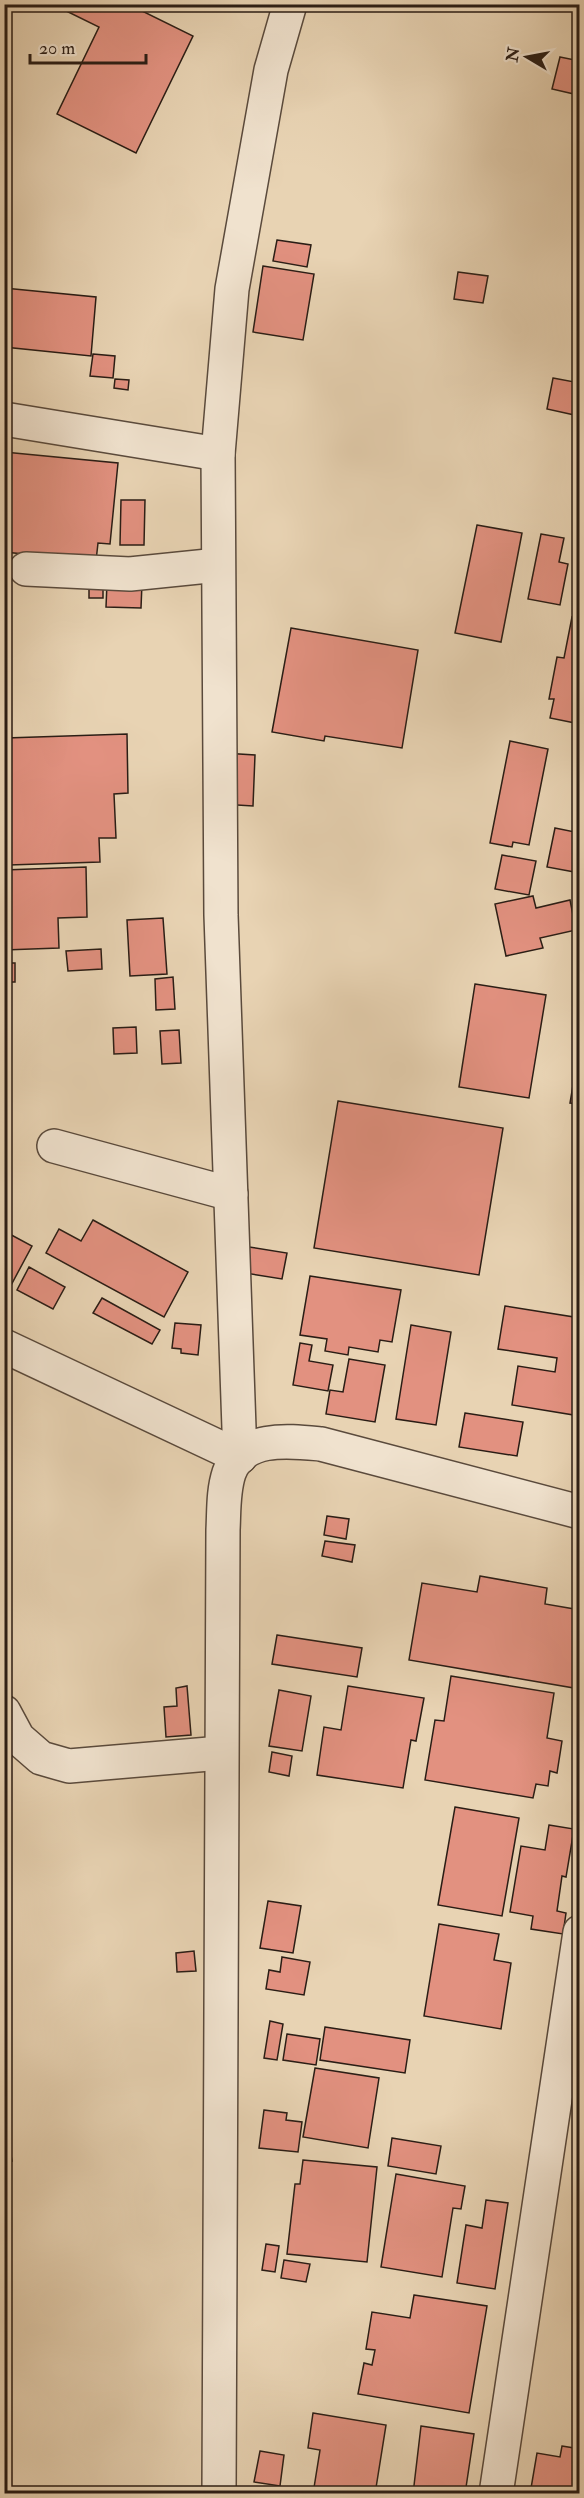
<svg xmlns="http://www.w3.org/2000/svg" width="584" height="2498" viewBox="0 0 584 2498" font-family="'IM FELL Double Pica',serif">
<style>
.building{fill:#e29180;stroke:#2a1d15;stroke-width:1.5}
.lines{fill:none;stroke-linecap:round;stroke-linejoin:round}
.minor-casing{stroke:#5a4a3c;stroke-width:36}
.minor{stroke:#f0e2ce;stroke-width:33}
</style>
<rect width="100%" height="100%" fill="#e8d3b3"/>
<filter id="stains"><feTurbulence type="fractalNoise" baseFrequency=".00333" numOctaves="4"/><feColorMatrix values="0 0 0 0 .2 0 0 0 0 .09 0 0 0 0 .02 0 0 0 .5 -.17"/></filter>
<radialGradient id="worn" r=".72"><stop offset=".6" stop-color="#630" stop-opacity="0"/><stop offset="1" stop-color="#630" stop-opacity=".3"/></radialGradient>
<g class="building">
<path d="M52 4H128L193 36 136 153 57 114 99 27Z"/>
<path d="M560 57 580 61 574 94 552 89Z"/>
<path d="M277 240 311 245 307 267 273 261Z"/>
<path d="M263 266 314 274 303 340 253 332Z"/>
<path d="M458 272 488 276 483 303 454 299Z"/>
<path d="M4 288 96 297 91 356 4 347Z"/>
<path d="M93 354 115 356 113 378 90 376Z"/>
<path d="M553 378 580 383 579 416 547 409Z"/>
<path d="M115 379 129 380 128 390 114 388Z"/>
<path d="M4 452 118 463 110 544 98 543 96 561 4 552Z"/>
<path d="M121 500H145L144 545H120Z"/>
<path d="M477 525 522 533 501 642 455 633Z"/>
<path d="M541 534 564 538 559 562 568 564 560 605 528 599Z"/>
<path d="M107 583H142L141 608 106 607Z"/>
<rect x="89" y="586" width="14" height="12"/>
<path d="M572 617 580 619V724L550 718 554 699H549L557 657 564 658Z"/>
<path d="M291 628 418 650 402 748 325 736 324 741 272 732Z"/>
<path d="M127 734 128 793 114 794 116 838H99L100 862 9 865 6 738Z"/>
<path d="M510 741 548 749 529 845 513 842 512 847 490 843Z"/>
<path d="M223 753 255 755 253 806 221 804Z"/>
<path d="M555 828 580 833V873L547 867Z"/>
<path d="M502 855 536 861 529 895 495 889Z"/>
<path d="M86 867 87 917 58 918 59 948 4 950V870Z"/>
<path d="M533 896 536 908 570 900 576 930 540 938 543 948 506 956 495 904Z"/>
<path d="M163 918 167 974 130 976 127 920Z"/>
<path d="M101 949 102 969 68 971 66 951Z"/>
<rect x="4" y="963" width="11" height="19"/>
<path d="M173 977 175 1009 156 1010 155 979Z"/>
<path d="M475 984 546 995 529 1098 459 1087Z"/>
<path d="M136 1027 137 1053 114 1054 113 1028Z"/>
<path d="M179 1030 181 1063 162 1064 160 1031Z"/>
<path d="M580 1044V1104L570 1103Z"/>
<path d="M338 1101 503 1128 479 1275 314 1248Z"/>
<path d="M93 1220 188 1272 164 1317 46 1253 59 1229 81 1241Z"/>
<path d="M4 1231 32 1246 9 1289 4 1287Z"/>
<path d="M249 1247 287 1253 282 1279 245 1273Z"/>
<path d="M29 1267 65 1287 53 1309 17 1290Z"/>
<path d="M310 1276 401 1290 392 1342 380 1340 378 1352 349 1347 348 1355 325 1351 327 1339 300 1335Z"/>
<path d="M102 1298 160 1330 152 1344 93 1313Z"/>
<path d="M505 1306 580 1318V1416L512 1405 518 1366 555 1372 557 1358 498 1349Z"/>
<path d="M175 1323 201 1325 198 1355 181 1353V1349L172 1348Z"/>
<path d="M411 1325 451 1332 436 1425 396 1419Z"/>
<path d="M300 1343 312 1345 309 1361 333 1365 328 1391 293 1385Z"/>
<path d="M349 1359 385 1365 375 1422 326 1414 330 1390 343 1392Z"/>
<path d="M465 1413 523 1422 517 1456 459 1447Z"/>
<path d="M327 1516 349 1519 346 1539 324 1535Z"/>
<path d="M325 1541 355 1545 352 1562 322 1556Z"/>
<path d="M480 1576 547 1588 545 1604 580 1610V1689L409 1660 422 1583 477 1592Z"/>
<path d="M277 1635 362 1648 357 1677 272 1664Z"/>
<path d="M451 1676 554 1693 547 1738 562 1741 557 1773 550 1771 548 1786 536 1784 533 1798 425 1780 435 1720 444 1721Z"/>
<path d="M187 1686 191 1735 166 1737 164 1707 177 1706 176 1688Z"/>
<path d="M348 1686 424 1698 416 1741 411 1740 403 1788 317 1775 324 1727 341 1730Z"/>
<path d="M279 1690 311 1696 302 1751 269 1746Z"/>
<path d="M272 1752 292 1756 289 1776 269 1772Z"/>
<path d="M455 1807 519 1818 502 1916 438 1905Z"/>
<path d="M549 1825 574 1829 566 1877 562 1876 557 1911 566 1913 563 1934 531 1929 533 1916 510 1912 521 1846 545 1850Z"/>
<path d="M268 1901 301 1906 293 1953 260 1948Z"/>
<path d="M439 1924 499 1934 494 1960 511 1963 501 2029 424 2016Z"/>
<path d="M194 1951 196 1971 177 1972 176 1953Z"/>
<path d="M282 1957 310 1962 304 1995 266 1989 269 1970 280 1972Z"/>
<path d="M270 2021 283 2024 277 2060 264 2058Z"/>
<path d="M325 2027 410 2040 405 2073 320 2060Z"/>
<path d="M287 2034 320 2039 316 2065 283 2060Z"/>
<path d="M315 2068 379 2078 368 2148 303 2137Z"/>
<path d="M264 2110 287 2113 286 2120 302 2122 298 2152 259 2148Z"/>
<path d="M4 2112 12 2161 4 2162Z"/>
<path d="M392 2138 441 2146 436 2174 388 2166Z"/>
<path d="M303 2160 377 2167 367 2262 287 2254 295 2184H300Z"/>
<path d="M396 2174 465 2186 461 2209 453 2208 442 2277 381 2267Z"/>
<path d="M486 2200 508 2203 495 2289 457 2283 466 2225 482 2228Z"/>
<path d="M266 2244 279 2246 275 2272 262 2270Z"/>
<path d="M284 2260 310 2264 306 2282 281 2278Z"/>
<path d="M414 2295 487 2306 469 2413 358 2394 364 2363 372 2365 375 2350 366 2349 372 2312 410 2318Z"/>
<path d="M313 2413 386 2425 375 2494H313L320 2450 308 2448Z"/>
<path d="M421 2426 474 2434 465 2494H413Z"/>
<path d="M562 2446 580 2449V2494H530L537 2453 560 2457Z"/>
<path d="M260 2451 284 2455 280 2486 254 2482Z"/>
</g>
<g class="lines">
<defs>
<g id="minor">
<path d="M4 419 218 454"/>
<path d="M26 569 130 574 218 565"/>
<path d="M54 1146 231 1194"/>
<path d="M4 1346 240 1457"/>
<path d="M240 1457 221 915 218 454 232 289 271 70 290 4"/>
<path d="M4 1712 18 1738 41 1758 69 1766 221 1753"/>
<path d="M219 2494 223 1530C224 1511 223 1491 229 1473 242 1435 290 1441 321 1444L580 1512"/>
<path d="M496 2494 580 1932"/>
</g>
</defs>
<use href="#minor" class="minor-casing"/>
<use href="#minor" class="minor"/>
</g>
<rect width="584" height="2498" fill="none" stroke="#e8d3b3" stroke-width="24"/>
<rect x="6" y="6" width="572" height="2486" fill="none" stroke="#2a1d15" stroke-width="3"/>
<rect x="12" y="12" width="560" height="2474" fill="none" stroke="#2a1d15" stroke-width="1.5"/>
<g transform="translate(527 57) rotate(280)" stroke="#f0e2ce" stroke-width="4.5" paint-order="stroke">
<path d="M0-4.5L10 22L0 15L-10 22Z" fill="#2a1d15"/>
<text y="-9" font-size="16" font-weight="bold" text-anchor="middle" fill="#2a1d15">N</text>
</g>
<path d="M30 54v9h116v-9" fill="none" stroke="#2a1d15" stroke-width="3"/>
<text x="39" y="54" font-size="18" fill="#2a1d15" stroke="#f0e2ce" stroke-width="4.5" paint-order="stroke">20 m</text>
<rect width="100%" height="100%" filter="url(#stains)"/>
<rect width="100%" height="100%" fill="url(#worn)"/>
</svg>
